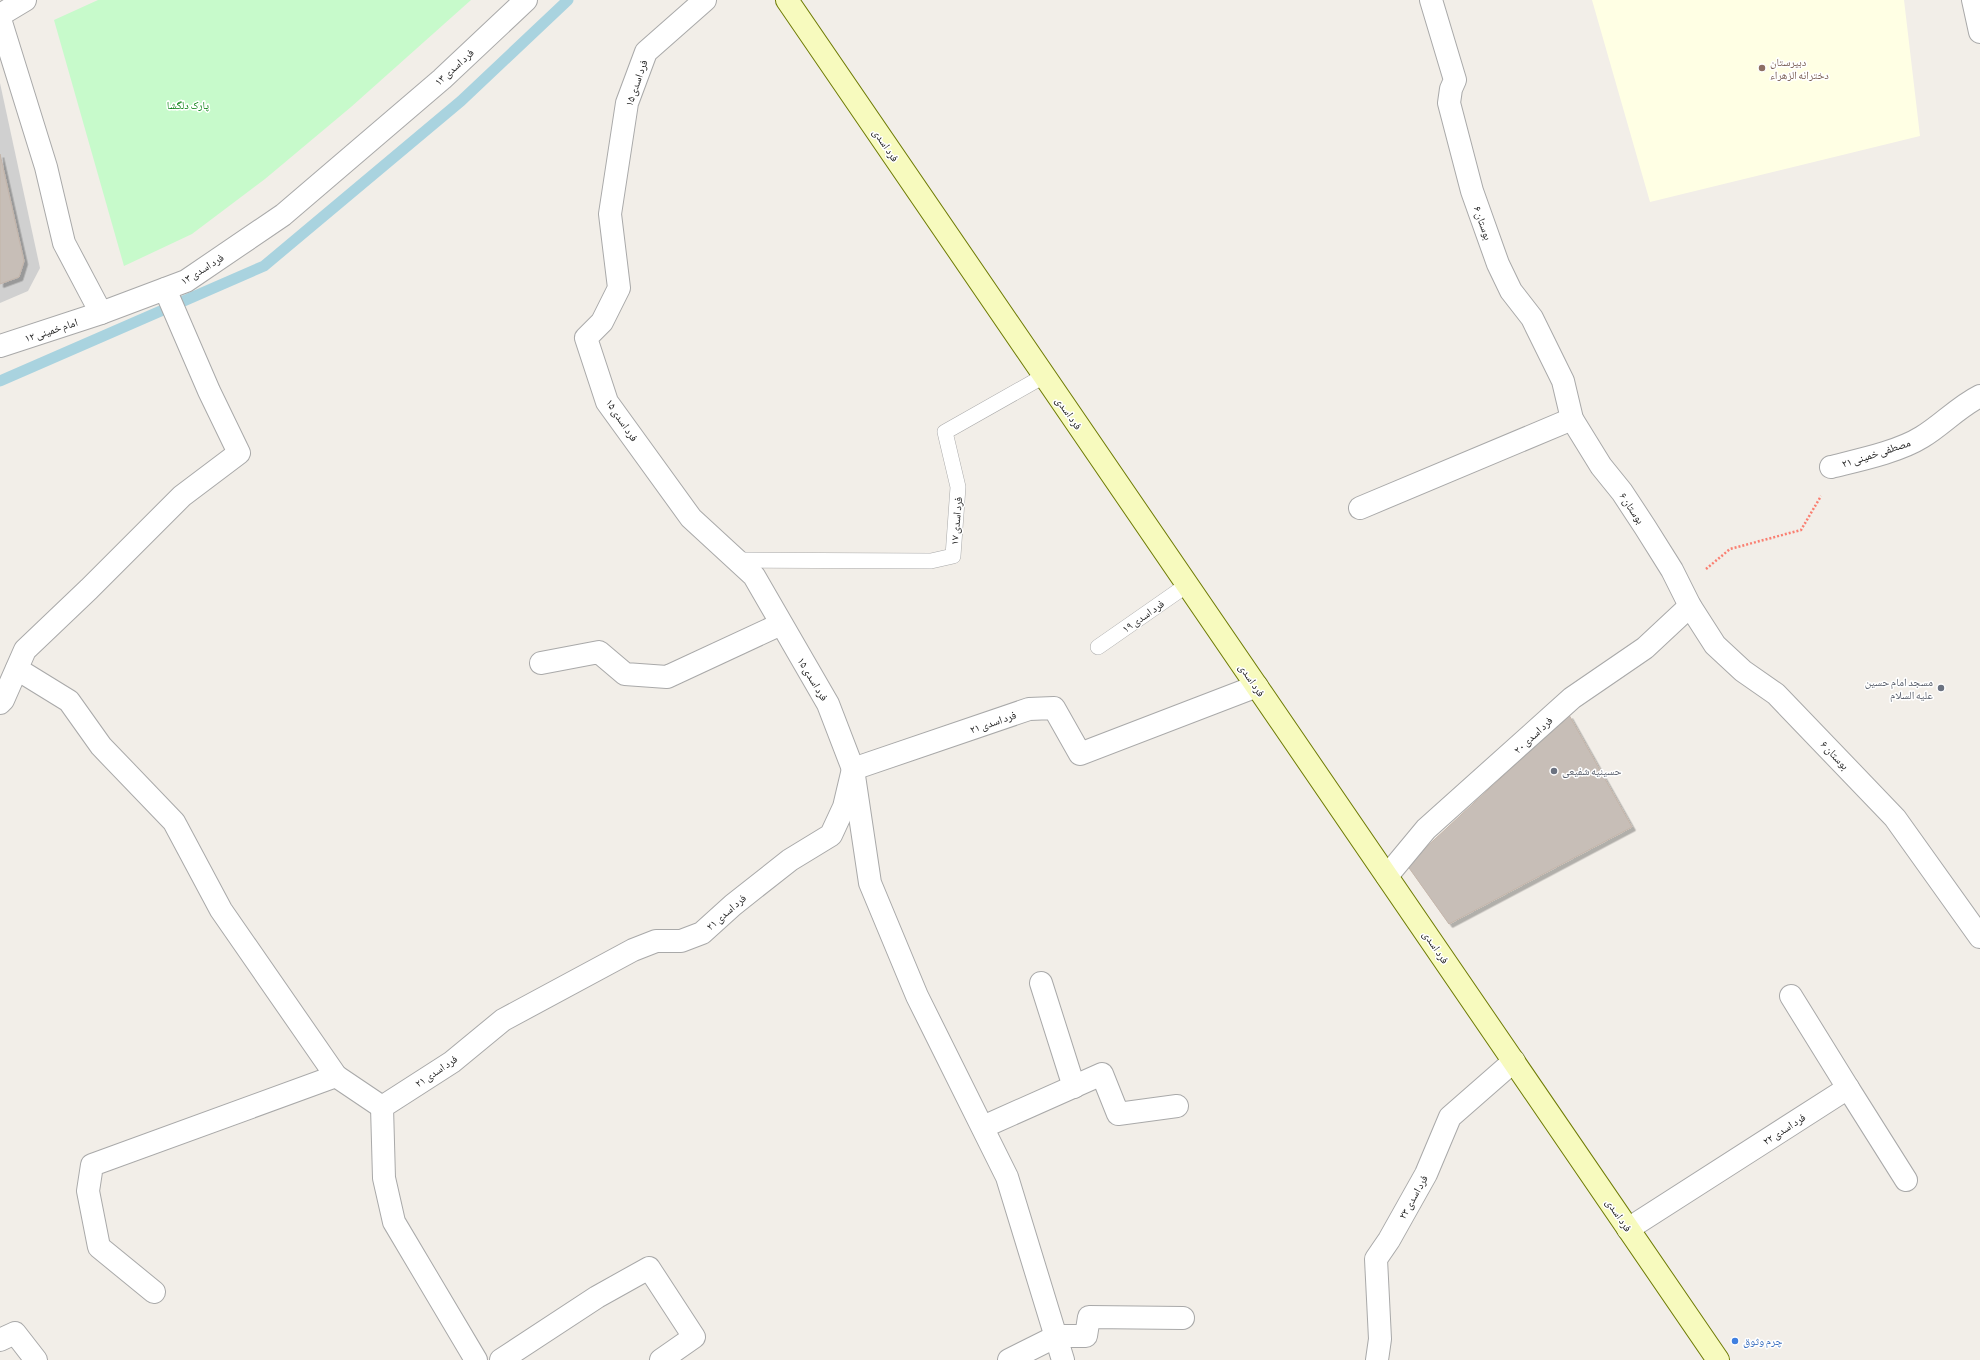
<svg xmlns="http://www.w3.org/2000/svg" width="1980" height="1360" viewBox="0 0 1980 1360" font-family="'Asap Condensed','Noto Naskh Arabic',sans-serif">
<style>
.education{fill:#ffffe4}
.religious{fill:#d0d0d0}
.park{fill:#c7facb}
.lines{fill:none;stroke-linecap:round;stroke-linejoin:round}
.stream{stroke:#a9d3df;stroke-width:11}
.building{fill:#c7beb7;stroke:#c4b5aa;filter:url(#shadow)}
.service-casing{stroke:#a9a9a9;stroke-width:16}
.minor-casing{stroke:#a9a9a9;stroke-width:24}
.secondary-casing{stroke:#6f7c05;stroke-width:24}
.path{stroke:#fa7f71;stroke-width:2.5;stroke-dasharray:2 2;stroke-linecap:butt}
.service{stroke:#fff;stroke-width:15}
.minor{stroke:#fff;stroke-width:22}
.secondary{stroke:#f7fabe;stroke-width:22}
.education-dot{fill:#8d6e63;stroke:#fff;stroke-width:1.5}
.worship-dot{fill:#6b7280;stroke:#fff;stroke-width:1.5}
.shop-dot{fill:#3f7fe0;stroke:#fff;stroke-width:1.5}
.labels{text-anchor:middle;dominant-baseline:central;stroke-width:3;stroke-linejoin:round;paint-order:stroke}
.education-label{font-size:11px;fill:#785e54;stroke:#fff;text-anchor:start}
.street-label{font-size:11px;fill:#222;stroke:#fff}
.park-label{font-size:11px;fill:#0c8316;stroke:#fff}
.worship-label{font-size:11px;fill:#5b616d;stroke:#fff;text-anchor:end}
.shop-label{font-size:11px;fill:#366cbe;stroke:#fff;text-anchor:start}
</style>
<defs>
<filter id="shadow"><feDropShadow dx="3.5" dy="3.5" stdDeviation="0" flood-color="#0004"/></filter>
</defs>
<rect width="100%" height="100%" fill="#f2eee8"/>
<path class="education" d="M1592 0H1904L1920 136 1650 202Z"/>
<path class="religious" d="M0 83 40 268 28 291 0 303Z"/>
<path class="park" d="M98 0H471L351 107 265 179 192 234 124 266 54 20Z"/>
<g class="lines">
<path class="stream" d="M0 381 264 266 461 101 568 0"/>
</g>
<g class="building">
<path d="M0 154 24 261 19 277 0 284Z"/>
<path d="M1569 715 1632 827 1449 924 1407 865Z"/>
</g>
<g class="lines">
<defs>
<g id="service">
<path d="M737 560 931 561 953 556 958 487 945 432 1044 376"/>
<path d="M1098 647 1187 585"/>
</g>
<g id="minor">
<path d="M705 0 646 52 627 103 610 214 619 288 602 322 586 338 607 402 691 518 754 576 828 704 853 769 870 883 917 996 1007 1177 1063 1360"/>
<path d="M1431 0 1455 80 1451 89 1449 103 1472 191 1498 264 1511 291 1532 318 1563 381 1572 419 1601 466 1622 492 1645 527 1672 570 1690 606 1715 645 1743 671 1776 694 1895 818 1980 937"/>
<path d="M1973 0 1980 32"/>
<path d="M0 15 25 0"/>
<path d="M0 19 46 167 64 243 101 313 186 281 283 215 442 79 526 0"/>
<path d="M0 346 101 313"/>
<path d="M1831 467C1859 460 1898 452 1922 437 1942 425 1958 407 1980 396"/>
<path d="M1360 508 1572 419"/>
<path d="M541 663 599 652 625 674 667 677 781 624"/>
<path d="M17 669 69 701 101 746 174 822 221 910 336 1076 382 1107"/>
<path d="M0 703 3 700 25 650 89 589 182 496 239 453 209 391 165 289"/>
<path d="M1387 876 1426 829 1572 698 1645 648 1690 606"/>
<path d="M1041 983 1074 1087"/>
<path d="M1791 996 1848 1088"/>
<path d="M983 1127 1102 1074 1118 1114 1177 1106"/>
<path d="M1628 1229 1848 1088 1906 1180"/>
<path d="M154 1292 99 1247 88 1191 92 1165 336 1076"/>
<path d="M0 1340 15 1333 36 1360"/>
<path d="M476 1360 394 1222 384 1178 382 1107 452 1062 503 1020 633 950 656 941H681L702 933 733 905 790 860 831 835 844 807 853 769 1029 709 1054 708 1080 754 1257 686"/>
<path d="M501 1360 597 1297 649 1268 694 1337 661 1360"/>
<path d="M1009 1360 1057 1336H1086L1089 1317 1183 1318"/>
<path d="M1377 1360 1380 1339 1376 1259 1389 1240 1426 1174 1450 1117 1514 1061"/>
</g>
<path id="secondary" d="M787 0 1718 1360"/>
</defs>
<use href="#service" class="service-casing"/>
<use href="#minor" class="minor-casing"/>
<use href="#secondary" class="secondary-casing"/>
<path class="path" d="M1706 569 1730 549 1801 530 1821 496"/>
<use href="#service" class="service"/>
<use href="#minor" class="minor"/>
<use href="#secondary" class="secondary"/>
</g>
<circle class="education-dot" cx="1762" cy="68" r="4"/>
<g class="worship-dot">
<circle cx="1941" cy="688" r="4"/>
<circle cx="1554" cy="771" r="4"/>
</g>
<circle class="shop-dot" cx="1735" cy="1341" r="4"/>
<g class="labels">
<g class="education-label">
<text x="1770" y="62">دبیرستان<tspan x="1770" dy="13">دخترانه الزهراء</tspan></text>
</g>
<g class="street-label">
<text transform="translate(454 67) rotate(-42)">فرد اسدی ۱۳</text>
<text transform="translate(636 83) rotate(-71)">فرد اسدی ۱۵</text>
<text transform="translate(886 145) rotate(56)">فرد اسدی</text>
<text transform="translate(1483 223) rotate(71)">بوستان ۶</text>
<text transform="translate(202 269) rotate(-32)">فرد اسدی ۱۳</text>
<text transform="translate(51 330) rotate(-18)">امام خمینی ۱۲</text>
<text transform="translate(1069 413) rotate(55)">فرد اسدی</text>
<text transform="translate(622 420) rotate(56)">فرد اسدی ۱۵</text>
<text transform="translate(1876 453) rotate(-18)">مصطفی خمینی ۲۱</text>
<text transform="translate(1632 508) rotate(56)">بوستان ۶</text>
<text transform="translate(956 521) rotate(-85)">فرد اسدی ۱۷</text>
<text transform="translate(1143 616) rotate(-35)">فرد اسدی ۱۹</text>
<text transform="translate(813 679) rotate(59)">فرد اسدی ۱۵</text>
<text transform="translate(1252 680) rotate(56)">فرد اسدی</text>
<text transform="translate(993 722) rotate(-19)">فرد اسدی ۲۱</text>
<text transform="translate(1533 735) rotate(-43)">فرد اسدی ۲۰</text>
<text transform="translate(1835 755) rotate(47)">بوستان ۶</text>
<text transform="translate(726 912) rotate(-41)">فرد اسدی ۲۱</text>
<text transform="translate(1436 947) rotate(56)">فرد اسدی</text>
<text transform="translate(436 1071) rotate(-34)">فرد اسدی ۲۱</text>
<text transform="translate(1784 1129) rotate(-33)">فرد اسدی ۲۲</text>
<text transform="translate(1413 1197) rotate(-61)">فرد اسدی ۲۳</text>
<text transform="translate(1619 1215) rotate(56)">فرد اسدی</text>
</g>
<g class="park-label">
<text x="188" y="105">پارک دلگشا</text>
</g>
<g class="worship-label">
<text x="1933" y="682">مسجد امام حسین<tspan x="1933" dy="13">علیه السلام</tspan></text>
<text x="1562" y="771" text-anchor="start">حسینیه شفیعی</text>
</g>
<g class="shop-label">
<text x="1743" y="1341">چرم وثوق</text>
</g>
</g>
</svg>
